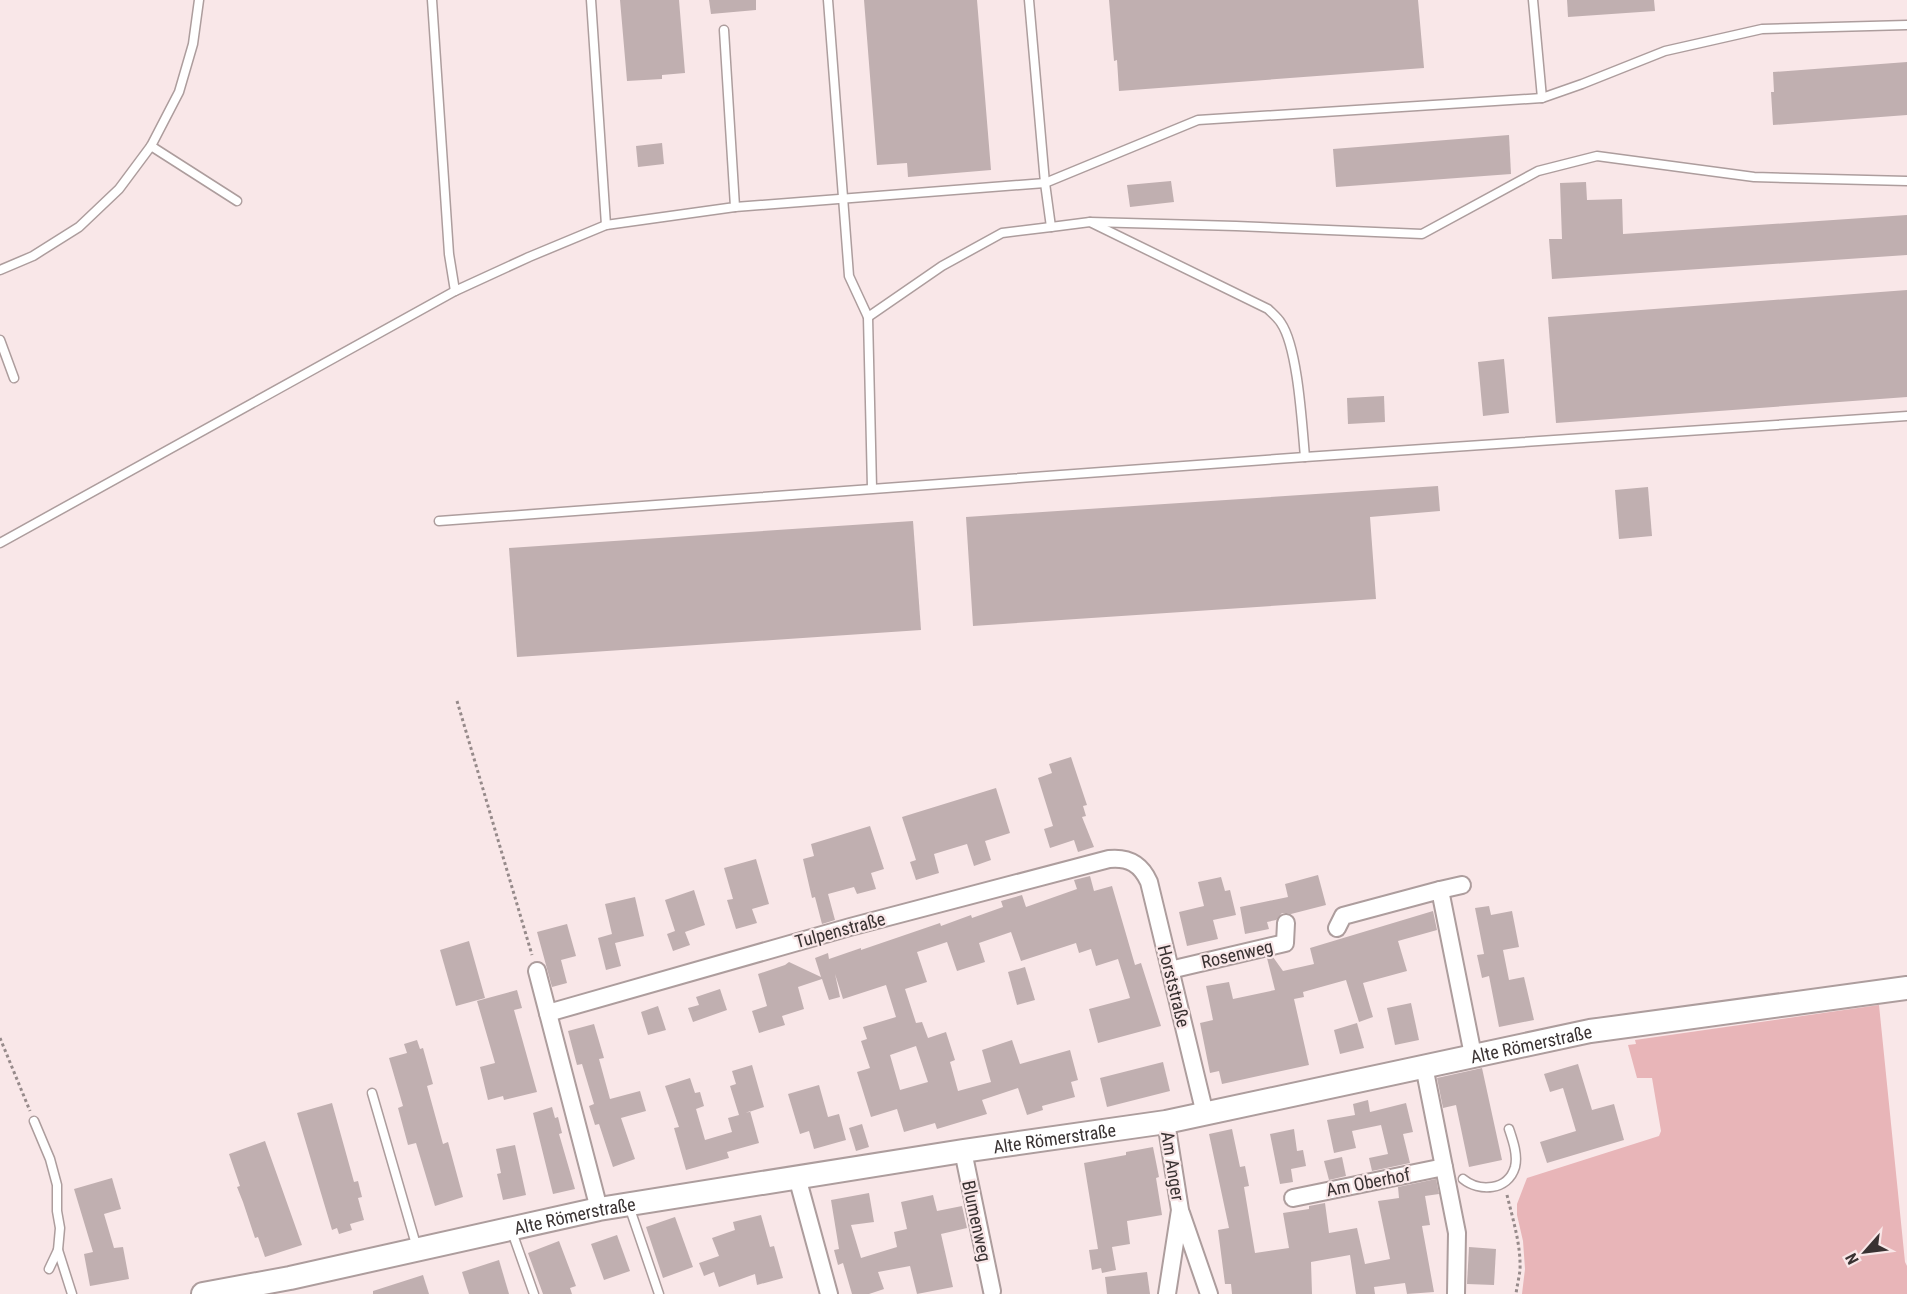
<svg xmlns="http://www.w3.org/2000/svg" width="1907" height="1294" viewBox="0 0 1907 1294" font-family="'Roboto Condensed',sans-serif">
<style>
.green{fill:#e8b5b8}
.building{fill:#c0afb0;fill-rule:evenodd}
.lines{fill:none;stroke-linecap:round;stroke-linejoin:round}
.lane-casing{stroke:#ad9d9d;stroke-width:11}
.street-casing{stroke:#ad9d9d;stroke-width:20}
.secondary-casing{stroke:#ad9d9d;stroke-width:26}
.path{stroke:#968a8a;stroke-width:3;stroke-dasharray:3 3;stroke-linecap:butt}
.lane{stroke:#fff;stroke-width:8}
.street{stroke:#fff;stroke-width:16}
.secondary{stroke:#fff;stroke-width:22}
.labels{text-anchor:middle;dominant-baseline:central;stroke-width:4.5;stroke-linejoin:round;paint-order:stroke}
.street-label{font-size:18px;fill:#393232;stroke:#f9e7e8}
</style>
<rect width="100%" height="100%" fill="#f9e7e8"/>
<path class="green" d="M1879 1005 1905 1262 1907 1266V1294H1522L1525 1269 1523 1241 1517 1215V1204L1527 1178 1659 1136 1661 1131 1652 1078H1637L1628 1045 1636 1044 1635 1040Z"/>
<g class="building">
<path d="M620 0H679L685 73 662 75V79L627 81Z"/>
<path d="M709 0H756V10L711 14Z"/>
<path d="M864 0H977L991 170 908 177 907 163 877 165Z"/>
<path d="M1109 0H1418L1424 68 1119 91 1117 60 1114 61Z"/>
<path d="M1567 0H1654L1655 11 1568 17Z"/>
<path d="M1907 62V115L1773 125 1771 92H1774L1773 72Z"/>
<path d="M1509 135 1511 174 1336 187 1333 149Z"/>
<path d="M662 143 664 164 638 167 636 146Z"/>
<path d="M1171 181 1174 202 1130 207 1127 185Z"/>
<path d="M1586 182 1587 200 1622 199 1623 234 1907 215V255L1552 279 1549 239H1562L1560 183Z"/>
<path d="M1907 290V397L1556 423 1548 317Z"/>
<path d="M1504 359 1509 413 1483 416 1478 362Z"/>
<path d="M1384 396 1385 422 1348 424 1347 398Z"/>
<path d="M1438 486 1440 511 1370 517 1376 599 973 626 966 517Z"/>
<path d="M1648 487 1652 536 1619 539 1615 490Z"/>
<path d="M913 521 921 630 517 657 509 548Z"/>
<path d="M1071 757 1087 805 1083 806 1086 816 1082 817 1094 847 1078 852 1074 840 1050 848 1044 829 1053 826 1038 778 1052 773 1049 764Z"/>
<path d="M996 788 1010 833 985 841 991 860 974 866 967 844 934 854 939 873 916 880 910 862 916 860 902 817Z"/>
<path d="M870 826 884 869 871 873 876 889 857 894 854 887 828 894 835 920 822 924 815 897 812 898 803 859 814 856 811 844Z"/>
<path d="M756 859 769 904 752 909 757 923 736 929 727 900 733 899 724 868Z"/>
<path d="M1318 875 1326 905 1291 914 1282 913 1276 920 1267 922 1269 929 1245 934 1240 907 1288 897 1285 884Z"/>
<path d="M1090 876 1094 891 1112 886 1135 965 1141 963 1161 1026 1098 1043 1089 1009 1130 998 1118 959 1096 966 1091 949 1079 953 1076 943 1021 961 1011 932 979 943 985 962 957 971 947 942 917 952 927 982 905 989 916 1023 922 1022 928 1038 946 1032 955 1060 950 1062 958 1091 991 1082 982 1050 1012 1040 1020 1064 1070 1050 1078 1080 1071 1082 1075 1097 1042 1106 1043 1110 1027 1115 1018 1088 982 1100 987 1114 937 1129 935 1123 904 1132 897 1109 871 1117 857 1072 870 1068 861 1041 867 1039 863 1027 896 1017 886 985 843 999 835 974 840 997 829 1000 822 979 798 987 804 1009 782 1016 785 1025 759 1033 752 1011 767 1006 758 974 785 965 789 962 821 977 815 958 828 953 829 959 861 948V950L940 923 941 926 971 915 972 918 1003 907 1001 901 1022 895 1026 907 1077 889 1074 880ZM916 1046 928 1082 900 1090 890 1055Z"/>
<path d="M1221 877 1225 891 1230 890 1236 915 1213 920 1218 939 1187 946 1179 912 1204 906 1198 882Z"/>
<path d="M694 890 705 925 685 932 690 945 673 951 667 934 675 931 665 900Z"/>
<path d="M635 897 644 936 615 943 621 966 606 970 598 938 612 934 605 904Z"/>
<path d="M1489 906 1491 915 1512 911 1519 947 1503 950 1509 980 1524 977 1534 1020 1499 1027 1489 976 1482 978 1477 955 1484 954 1475 908Z"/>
<path d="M1433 911 1437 930 1398 941 1407 971 1363 983 1373 1017 1359 1022 1346 980 1303 992 1304 997 1294 999 1309 1065 1222 1084 1219 1071 1210 1073 1200 1023 1213 1020 1206 986 1229 982 1233 999 1275 990 1267 958 1273 957 1283 971 1314 964 1310 948Z"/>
<path d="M567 924 576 956 561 960 567 983 552 987 537 932Z"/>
<path d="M469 941 485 998 456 1006 440 950Z"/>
<path d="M1025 967 1035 1000 1017 1005 1008 972Z"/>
<path d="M720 989 727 1010 693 1022 688 1008 699 1005 696 997Z"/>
<path d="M517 990 522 1008 514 1010 537 1092 504 1100 503 1096 488 1100 480 1067 495 1063 477 1001Z"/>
<path d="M1411 1003 1419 1040 1395 1045 1387 1008Z"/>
<path d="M658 1006 666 1030 648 1035 641 1012Z"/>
<path d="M1357 1023 1364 1048 1340 1054 1334 1030Z"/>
<path d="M594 1024 604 1058 599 1059 610 1099 640 1091 646 1111 621 1118 635 1159 613 1167 599 1124 595 1125 589 1106 594 1104 582 1064 577 1065 568 1031Z"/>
<path d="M417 1040 420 1049 423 1048 433 1084 427 1086 443 1144 448 1142 463 1197 435 1206 416 1143 408 1145 398 1108 403 1106 389 1058 407 1053 404 1044Z"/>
<path d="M1163 1062 1170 1091 1107 1107 1100 1078Z"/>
<path d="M1578 1064 1592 1110 1614 1104 1624 1140 1547 1163 1540 1142 1576 1131 1563 1088 1550 1092 1544 1074Z"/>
<path d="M752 1065 764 1107 746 1113 750 1111 759 1143 727 1152 729 1158 686 1170 674 1128 679 1127 665 1086 690 1078 695 1093 700 1092 704 1106 696 1109 705 1140 732 1132 728 1118 739 1115 730 1086 736 1084 732 1071Z"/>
<path d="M1482 1068 1502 1160 1469 1167 1456 1105 1443 1108 1437 1078Z"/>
<path d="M819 1085 828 1117 839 1114 846 1140 814 1149 809 1131 800 1134 788 1094Z"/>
<path d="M1368 1100 1370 1112 1406 1103 1413 1132 1403 1134 1410 1163 1372 1171 1369 1158 1388 1154 1381 1125 1352 1131 1356 1148 1334 1153 1327 1120 1355 1115 1353 1104Z"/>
<path d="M332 1103 354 1182 358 1181 362 1197 358 1198 364 1220 350 1224 352 1230 339 1234 337 1228 332 1230 297 1113Z"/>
<path d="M552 1107 555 1118 558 1117 562 1133 559 1134 575 1189 553 1194 533 1113Z"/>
<path d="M862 1124 869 1147 856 1151 849 1128Z"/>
<path d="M1232 1129 1240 1167 1245 1166 1249 1186 1244 1187 1255 1253 1289 1248 1283 1213 1309 1209V1206L1325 1203 1329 1233 1357 1228 1365 1264 1390 1259 1378 1201 1399 1198 1398 1187 1436 1179 1439 1194 1425 1196 1430 1225 1422 1226 1434 1292 1407 1294 1405 1283 1374 1287 1375 1294H1356L1350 1255 1311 1262 1312 1294H1232L1231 1284H1225L1218 1230 1229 1228 1209 1134Z"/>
<path d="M1294 1129 1297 1151 1303 1150 1306 1166 1291 1169 1293 1182 1280 1184 1270 1134Z"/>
<path d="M265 1141 302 1245 265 1257 258 1237 255 1238 243 1202 237 1187 240 1186 229 1154Z"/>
<path d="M515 1145 526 1195 503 1200 497 1174 501 1173 496 1149Z"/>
<path d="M1153 1147 1159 1177 1156 1178 1162 1215 1127 1221 1130 1244 1112 1247 1116 1270 1102 1273 1101 1268 1092 1270 1089 1250 1098 1249 1084 1163 1126 1155V1152Z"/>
<path d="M1342 1157 1346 1176 1329 1180 1324 1161Z"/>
<path d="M112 1178 121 1209 104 1214 114 1248 123 1247 129 1279 90 1286 84 1254 93 1252 74 1189Z"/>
<path d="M869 1193 874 1222 851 1225 861 1258 897 1247 894 1232 907 1229 901 1202 933 1195 937 1211 962 1206 967 1228 941 1234 953 1287 917 1294 910 1266 878 1272 884 1289 869 1294H852L843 1263 838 1265 834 1250 839 1249 831 1200Z"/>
<path d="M761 1215 770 1247 774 1246 783 1278 757 1285 755 1274 719 1287 714 1272 704 1276 699 1263 719 1256 712 1238 735 1230 733 1222Z"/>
<path d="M675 1217 693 1267 663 1278 646 1227Z"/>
<path d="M617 1235 630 1271 604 1280 591 1244Z"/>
<path d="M559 1241 576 1286 570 1288 572 1294H543L528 1253Z"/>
<path d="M1469 1247 1496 1249 1494 1285 1467 1284Z"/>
<path d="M499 1260 509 1294H469L462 1272Z"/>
<path d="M1147 1272 1150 1294H1107L1105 1277Z"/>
<path d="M423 1275 429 1294H373V1291Z"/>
</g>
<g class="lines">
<defs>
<g id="lane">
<path d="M432 0 449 254 455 291 529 257 606 225 735 207 724 30"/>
<path d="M591 0 606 225"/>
<path d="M828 0 849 276 868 317 872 488"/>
<path d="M1533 0 1542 98"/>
<path d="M151 146 237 201"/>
<path d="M735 207 1045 183 1198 120 1542 98 1582 84 1665 51 1762 29 1907 25"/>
<path d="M1090 222 1236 226 1422 234 1538 171 1597 156 1754 177 1907 181"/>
<path d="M1051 227 1090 222 1268 309C1272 313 1278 318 1281 323 1298 348 1302 425 1305 457"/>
<path d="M0 270 33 256 79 227 119 189 151 146 179 92 193 44 199 0"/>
<path d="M868 317 942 266 1002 233 1051 227 1045 183 1029 0"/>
<path d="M0 340 14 378"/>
<path d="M439 521 1305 457 1907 416"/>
<path d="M0 543 455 291"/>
<path d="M372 1093 417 1248"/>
<path d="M34 1121 50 1159 57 1185V1211L60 1228 58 1250 72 1294"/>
<path d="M1463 1179C1479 1192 1508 1191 1515 1167 1518 1155 1513 1141 1509 1129"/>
<path d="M629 1206 659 1294"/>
<path d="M511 1229 534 1294"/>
<path d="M49 1269 58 1250"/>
</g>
<g id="street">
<path d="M1440 890 1462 885"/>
<path d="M1337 928 1343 916 1440 890 1473 1055"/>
<path d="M1170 970 1285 943 1286 923"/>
<path d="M537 971 599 1209"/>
<path d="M548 1013 850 927 1109 859C1129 857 1141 864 1149 882L1205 1114"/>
<path d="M1424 1066 1457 1233 1456 1294"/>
<path d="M1166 1122 1180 1210 1167 1294"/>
<path d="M963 1151 992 1291"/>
<path d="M797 1177 829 1294"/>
<path d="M1293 1198 1444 1167"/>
<path d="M1181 1213 1209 1294"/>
</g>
<g id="secondary">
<path id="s1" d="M203 1294 290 1278 599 1209 963 1151 1166 1122 1590 1031 1907 988"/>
</g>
</defs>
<use href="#lane" class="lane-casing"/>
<use href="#street" class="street-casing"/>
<use href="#secondary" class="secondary-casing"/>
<g class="path">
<path d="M457 701 532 955"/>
<path d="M0 1038 30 1111"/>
<path d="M1507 1195C1513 1220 1521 1245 1520 1270 1519 1278 1517 1286 1516 1294"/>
</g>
<use href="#lane" class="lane"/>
<use href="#street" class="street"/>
<use href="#secondary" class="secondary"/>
</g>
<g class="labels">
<g class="street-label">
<text transform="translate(840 930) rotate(-15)">Tulpenstraße</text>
<text transform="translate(1237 954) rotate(-13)">Rosenweg</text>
<text transform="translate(1174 986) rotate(76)">Horststraße</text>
<text stroke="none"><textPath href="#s1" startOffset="1352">Alte Römerstraße</textPath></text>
<text stroke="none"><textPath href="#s1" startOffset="866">Alte Römerstraße</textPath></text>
<text transform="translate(1173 1166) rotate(81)">Am Anger</text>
<text transform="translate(1368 1182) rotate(-11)">Am Oberhof</text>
<text stroke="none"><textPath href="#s1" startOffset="380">Alte Römerstraße</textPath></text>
<text transform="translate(977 1221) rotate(78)">Blumenweg</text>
</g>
</g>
<g transform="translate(1865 1252) rotate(242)" stroke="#f9e7e8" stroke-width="4.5" paint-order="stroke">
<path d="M0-4.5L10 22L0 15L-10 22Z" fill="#393232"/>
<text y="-9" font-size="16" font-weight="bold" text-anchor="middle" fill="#393232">N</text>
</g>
</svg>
